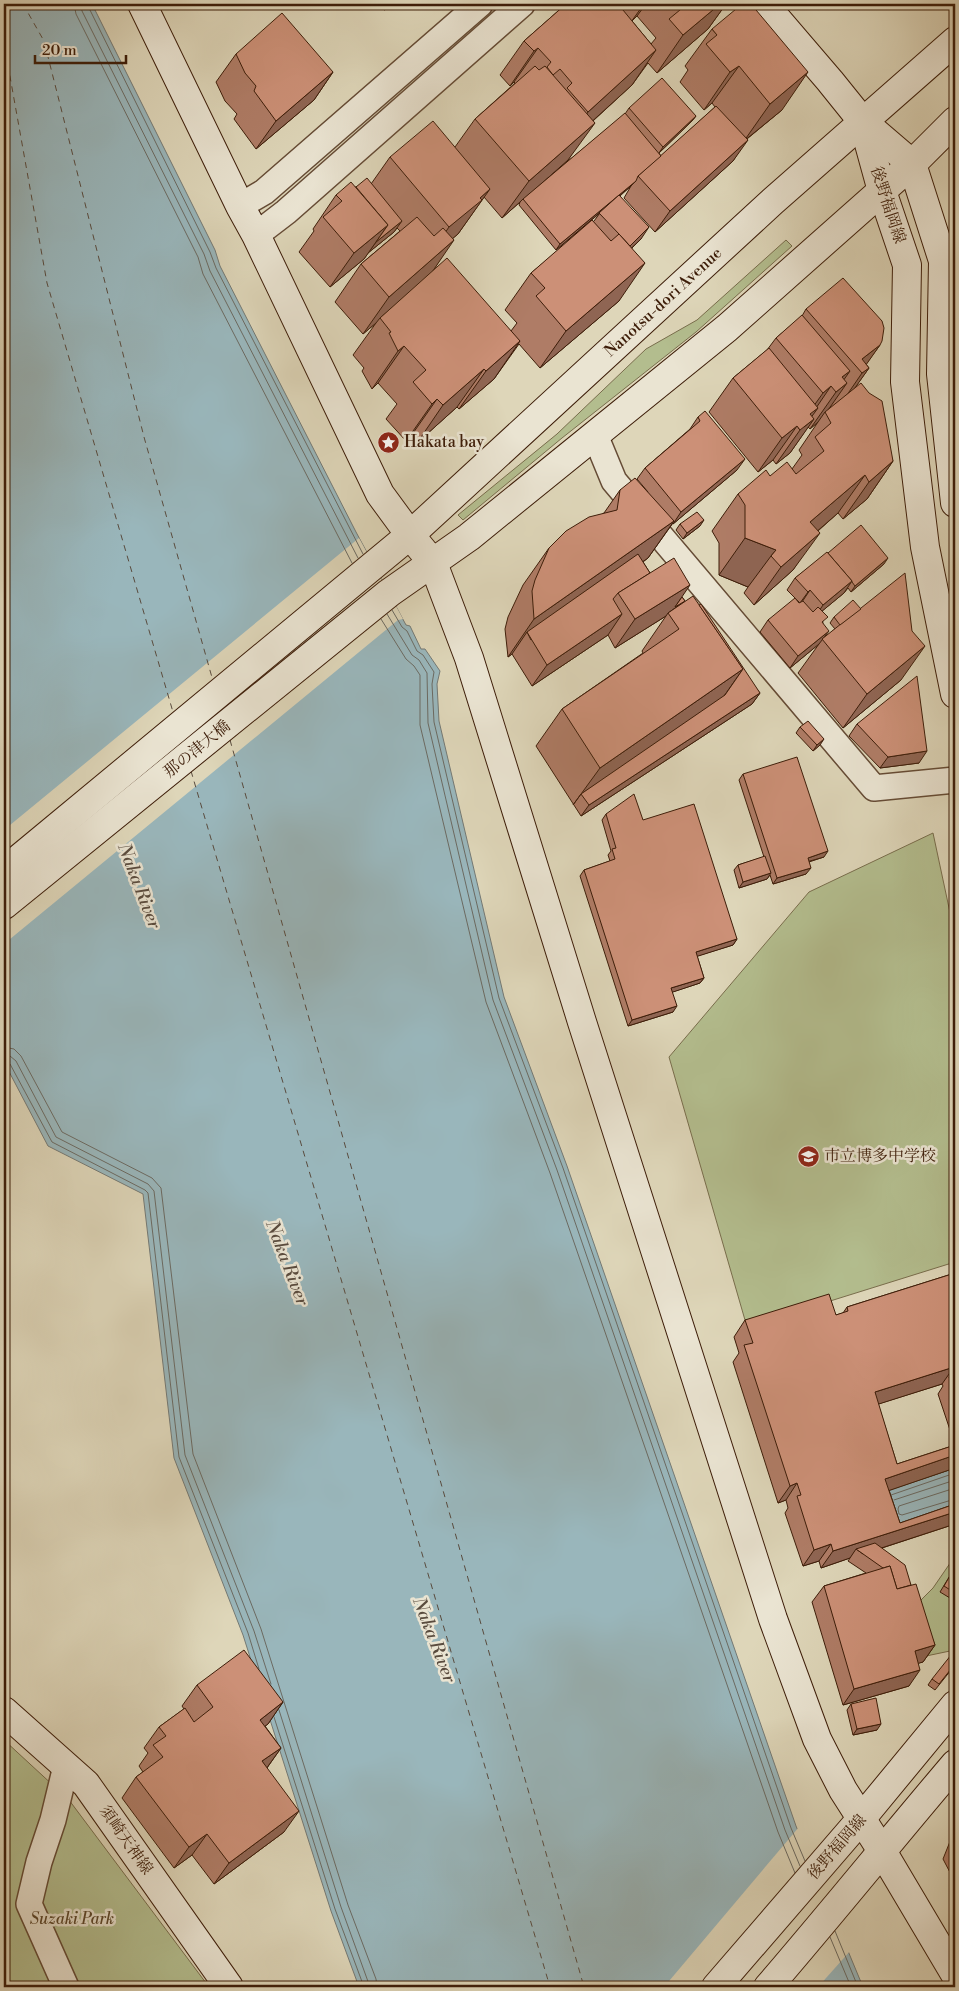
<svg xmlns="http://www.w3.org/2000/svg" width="959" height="1991" viewBox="0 0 959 1991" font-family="'Libre Bodoni','Noto Serif JP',serif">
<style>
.green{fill:#b3bd8e;stroke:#786d4c}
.water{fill:#99b6bb;stroke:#747974}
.pier{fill:#ded6b9}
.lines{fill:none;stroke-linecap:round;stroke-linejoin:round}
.shore{stroke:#6b6a62;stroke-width:1}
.ferry{stroke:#594b3e;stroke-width:1;stroke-dasharray:6 5;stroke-linecap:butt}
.street-casing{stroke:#654b35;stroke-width:28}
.secondary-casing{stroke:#3d1d09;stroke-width:30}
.street{stroke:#eae4d2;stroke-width:25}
.secondary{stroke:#eae4d2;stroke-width:28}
.wall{fill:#af7c66;stroke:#3d1d09;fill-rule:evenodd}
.shaded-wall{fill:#8f6553;stroke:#3d1d09}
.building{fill:#cc9077;stroke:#3d1d09}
.labels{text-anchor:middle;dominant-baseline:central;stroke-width:5;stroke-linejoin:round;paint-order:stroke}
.street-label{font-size:16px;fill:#3d1d09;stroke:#eae4d2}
.poi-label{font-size:16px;fill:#3d1d09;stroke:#eae4d2;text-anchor:start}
.park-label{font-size:16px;font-style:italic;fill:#5a452a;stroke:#eae4d2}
.water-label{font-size:18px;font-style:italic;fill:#594b3e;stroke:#eae4d2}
</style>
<rect width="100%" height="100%" fill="#ded6b9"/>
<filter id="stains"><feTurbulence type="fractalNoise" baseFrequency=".004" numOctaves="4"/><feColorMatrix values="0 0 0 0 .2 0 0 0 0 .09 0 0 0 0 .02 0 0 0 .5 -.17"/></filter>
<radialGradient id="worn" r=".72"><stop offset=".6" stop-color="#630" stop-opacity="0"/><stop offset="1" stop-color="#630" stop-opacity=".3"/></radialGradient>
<g class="green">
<path d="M786 240 792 246 696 332 562 438 463 520 458 515 557 434 646 349 697 320Z"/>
<path d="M933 833 955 936V1262L747 1327 669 1057 809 892Z"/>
<path d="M955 1556V1645L950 1651 926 1656 916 1618 920 1601 933 1588Z"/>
<path d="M4 1740 69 1800 209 1987H4Z"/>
</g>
<g class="water">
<path d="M4 4H92L215 250 220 266 356 532 406 625 410 626 421 649H425L440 671 437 684 439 721 504 997 567 1166 796 1826 863 1987H359L331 1911 243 1635 174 1458 143 1194 48 1146 4 1062Z"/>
<path d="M955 1468V1517L888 1539 873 1496Z"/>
</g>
<g class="pier">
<path d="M359 538 403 619 398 620 4 944V830Z"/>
<path d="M799 1827 851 1950 818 1987H664Z"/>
</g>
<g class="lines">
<g class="shore">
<path d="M74 4 76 14 198 257 203 274 352 563"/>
<path d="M81 4 82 11 204 254 210 271 358 558"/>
<path d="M87 4 210 252 216 268 363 554"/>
<path d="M392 610 402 627 407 631 417 651 423 655 434 672 432 684 434 722 499 998 563 1168 791 1828 805 1861"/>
<path d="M387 614 412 655 419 660 427 673 428 723 493 1000 557 1170 785 1830 800 1866"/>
<path d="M381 619 406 659 414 666 420 675V725L486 1002 550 1173 778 1832 795 1873"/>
<path d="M4 1047 14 1049 21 1056 62 1132 152 1178 161 1188 193 1454 261 1629 348 1905 376 1979 377 1987"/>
<path d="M4 1055 10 1056 16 1061 56 1137 148 1184 154 1191 185 1455 254 1631 271 1684"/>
<path d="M4 1061 10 1064 52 1142 145 1190 148 1193 179 1457 248 1633 259 1669"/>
<path d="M955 1488 899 1506 898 1509 899 1514 902 1515 955 1499"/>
<path d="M891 1495 955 1473"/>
<path d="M894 1500 955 1480"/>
<path d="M279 1710 341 1907 370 1987"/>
<path d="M274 1717 335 1909 364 1987"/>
<path d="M835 1931 858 1987"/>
<path d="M830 1937 851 1987"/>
</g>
<g class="ferry">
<path d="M23 4 44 41 144 437 213 681"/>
<path d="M4 43 47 283 173 712"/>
<path d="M230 740 584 1987"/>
<path d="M191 771 550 1987"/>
</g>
<defs>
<g id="street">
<path d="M240 206 264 192 480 4"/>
<path d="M256 235 286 212 522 4"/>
<path d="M595 435 614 481 874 788 955 780"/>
<path d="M66 1987 29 1904 39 1862 53 1820 66 1766"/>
</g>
<g id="secondary">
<path d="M142 4 240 206 256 235 380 494 410 535 433 563 469 658 582 1022 773 1619 817 1739 843 1790 882 1851 955 1974"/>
<path d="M764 4 830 81 863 122 912 164 943 261 941 374 955 503"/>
<path d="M863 122 882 191 907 265 905 382 925 547 955 694"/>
<path id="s1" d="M4 871 410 535 773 201 955 41"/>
<path d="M4 905 389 593 469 537 727 328 912 164 955 121"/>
<path d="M4 1711 86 1784 229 1987"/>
<path d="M716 1987 861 1819 955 1705"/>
<path d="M768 1987C831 1914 892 1838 955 1764"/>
</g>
</defs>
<use href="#street" class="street-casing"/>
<use href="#secondary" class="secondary-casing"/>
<use href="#street" class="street"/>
<use href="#secondary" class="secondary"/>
</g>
<g class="wall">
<path d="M378 4H393L384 10Z"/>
<path d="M566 4H726L708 29 657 73 648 63 632 85 593 121 568 160 550 176 625 114 629 108 696 116 692 121 659 153 661 156 715 107 712 103 704 110 680 82 688 70 685 66 712 29 782 110 747 139 733 161 655 232 624 198 631 186 620 196 641 239 632 248 619 301 540 368 519 344 494 379 459 409 457 407 417 443 411 436 406 441 386 419 397 404 378 383 372 389 362 371 364 368 353 355 376 323 363 334 335 302 361 264 400 231 397 228 394 232 368 253 364 259 330 287 299 252 314 231 313 229 336 195 355 187 371 184 390 157 455 147 475 119 515 83 514 82 510 86 500 75 524 41ZM637 16 656 38 651 44 632 21ZM484 197 502 218 520 202 519 205 556 250 600 213 594 221 531 273 505 310 517 323 511 331 433 271 453 238 458 234Z"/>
<path d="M236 54 333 72 314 100 256 149 234 119 237 114 225 101 216 82Z"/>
<path d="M806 309 880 345 866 364 869 368 856 386 893 461 867 499 843 519 838 513 818 531 793 570 754 605 744 593 748 587 719 575V543L712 531 738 494 770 476 792 469 802 455 799 450 818 422 810 429 808 427 790 453 776 464 773 460 758 472 709 412 733 378 767 350 776 338 802 316Z"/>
<path d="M698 417 737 470 673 524V523L648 558 643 562 650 573 682 597 685 601 760 693 752 704 581 816 536 746 562 709 643 653 642 651 666 616 615 648 608 635 532 686 512 654 508 657 505 629 508 617 523 585 549 548 604 513 620 490 648 492 637 479 645 468 690 429Z"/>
<path d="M680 524 700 526 683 539 676 530Z"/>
<path d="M828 553 884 564 851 592 848 588 844 593 822 611 824 638 835 629 830 623 834 617 901 680 843 728 798 673 819 644 790 668 760 632 768 620 800 603 787 590 795 578Z"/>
<path d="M857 724 919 763 880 768 849 736Z"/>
<path d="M800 727 820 745 813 751 796 733Z"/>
<path d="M743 774 824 857 809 862 806 874 773 884 770 875 767 879 739 888 734 870 738 865 764 857 739 780Z"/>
<path d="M606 814 643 820 737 939 733 945 697 956 704 978 700 983 672 992 673 1012 628 1026 580 876 584 870 610 861 608 855 611 851 602 820Z"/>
<path d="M955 1273V1468L889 1490 900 1523 955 1504V1524L882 1548 911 1585 935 1645 923 1662 918 1663 909 1686 843 1705 812 1602 824 1586 866 1573 848 1561 850 1558 821 1568 819 1561 803 1566 785 1513 788 1508 786 1500 778 1503 733 1362 739 1353 734 1337 745 1320 836 1315 843 1313 847 1307ZM942 1384 943 1386 938 1394 955 1445 897 1464 878 1404Z"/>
<path d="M954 1569 955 1570V1601L940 1592Z"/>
<path d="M955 1665 935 1690 928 1685 932 1679Z"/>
<path d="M197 1685 283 1702 268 1724 265 1726 281 1748 267 1768 284 1832 214 1884 192 1855 174 1868 122 1798 136 1777 143 1772 139 1766 148 1753 144 1748 159 1727 184 1709 182 1706Z"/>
<path d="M851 1704 877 1730 853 1735 847 1710Z"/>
<path d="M955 1829V1882L943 1859Z"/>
</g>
<g class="shaded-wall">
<path d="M389 4H393L384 10Z"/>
<path d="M644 4H646L637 16 631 22Z"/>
<path d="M720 4H726L708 29 657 73 683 35Z"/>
<path d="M538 48 514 82 510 86 534 51Z"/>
<path d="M656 50 632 85 565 146 588 112Z"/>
<path d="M739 66 712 103 704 110 730 72Z"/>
<path d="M333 72 314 100 256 149 276 121Z"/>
<path d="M808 72 782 110 744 141 770 104Z"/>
<path d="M696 116 692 121 659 153 663 147Z"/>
<path d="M595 123 568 160 523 200V199L520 202 502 218 529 181Z"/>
<path d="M748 140 733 161 655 232 670 211Z"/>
<path d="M636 181 631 186 556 250 560 244Z"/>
<path d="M490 189 458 234 425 262 449 227 480 198Z"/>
<path d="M402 221 394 232 368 253 376 242Z"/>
<path d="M388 225 364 259 330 287 354 253Z"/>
<path d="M649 227 641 239 621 258 629 246Z"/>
<path d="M454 240 428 278 380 318 376 323 363 334 389 297Z"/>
<path d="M645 263 619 301 540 368 566 331Z"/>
<path d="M520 341 494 379 459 409 486 371Z"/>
<path d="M880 345 861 372 862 359Z"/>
<path d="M404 346 378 383 372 389 398 351Z"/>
<path d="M869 368 843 405 836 411 862 373Z"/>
<path d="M484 369 457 407 417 443 443 405Z"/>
<path d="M850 371 836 391 842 377Z"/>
<path d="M847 383 826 413 825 412 818 422 810 429 836 392Z"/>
<path d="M831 386 814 411 818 408 804 427 814 419 790 453 776 464 800 430 798 428 823 393Z"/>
<path d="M437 399 411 436 406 441 432 404Z"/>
<path d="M797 426 773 460 758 472 782 438Z"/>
<path d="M745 459 737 470 673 524 681 512Z"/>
<path d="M893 461 867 499 843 519 869 482Z"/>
<path d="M865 475 838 513 784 560 810 522Z"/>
<path d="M704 520 700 526 683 539 687 533Z"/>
<path d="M674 521 648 558 531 640 527 632 512 654 508 657 534 619Z"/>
<path d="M820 533 793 570 754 605 781 567Z"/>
<path d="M745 538 776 550 771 556 748 587 719 575Z"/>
<path d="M888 558 884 564 851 592 855 586Z"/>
<path d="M852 581 844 593 815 617 823 605Z"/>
<path d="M690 585 675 607 685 601 668 613 666 616 615 648 635 619Z"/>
<path d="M810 590 802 602 800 603 808 592Z"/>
<path d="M622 614 608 635 532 686 547 665Z"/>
<path d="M829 631 819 644 790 668 798 656Z"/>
<path d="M925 646 901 680 843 728 867 694Z"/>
<path d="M743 669 717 706 581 794 573 805 600 768Z"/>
<path d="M760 693 752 704 581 816 589 805Z"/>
<path d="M824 739 820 745 813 751 817 745Z"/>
<path d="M927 751 919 763 880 768 888 757Z"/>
<path d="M828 851 824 857 803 863 808 858Z"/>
<path d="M811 868 806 874 773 884 777 878Z"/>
<path d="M771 873 767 879 739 888 743 882Z"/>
<path d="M737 939 733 945 692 958 696 952Z"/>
<path d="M704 978 700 983 667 994 671 988Z"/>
<path d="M677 1006 673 1012 628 1026 632 1020Z"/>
<path d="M954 1367 942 1384 863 1409 875 1392Z"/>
<path d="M955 1455V1468L873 1496 885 1479Z"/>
<path d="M797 1483 786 1500 778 1503 790 1486Z"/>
<path d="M955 1512V1524L863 1554 856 1549 850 1558 821 1568 833 1551Z"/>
<path d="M831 1544 819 1561 803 1566 814 1550Z"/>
<path d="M935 1645 923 1662 903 1668 915 1651Z"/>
<path d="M920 1670 909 1686 843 1705 854 1689Z"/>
<path d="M283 1702 268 1724 245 1741 260 1720Z"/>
<path d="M881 1724 877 1730 853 1735 857 1729Z"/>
<path d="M281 1748 266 1769 262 1761Z"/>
<path d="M299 1811 284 1832 214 1884 229 1863Z"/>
<path d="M207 1834 192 1855 174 1868 189 1847Z"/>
</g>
<g class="building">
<path d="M566 4H618L656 50 588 112 567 88 572 83 560 69 553 75 547 67 551 62 538 48 534 51 524 41Z"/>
<path d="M685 4H720L683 35 669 19 686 5Z"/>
<path d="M742 4H751L808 72 770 104 739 66 730 72 706 44 717 35 712 29Z"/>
<path d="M282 13 333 72 276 121 254 91 256 86 245 73 236 54Z"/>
<path d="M535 66 539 70 545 66 595 123 529 181 475 119Z"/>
<path d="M662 78 696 116 663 147 629 108Z"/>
<path d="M716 106 748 140 670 211 638 176Z"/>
<path d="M625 113 661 156 638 176 636 181 560 244 523 199Z"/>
<path d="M433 121 490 189 480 198 482 200 449 227 390 157Z"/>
<path d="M367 178 402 221 376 242 388 225 356 187Z"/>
<path d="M351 182 388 225 354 253 323 217 342 201 336 195Z"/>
<path d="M619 195 649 227 630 246 619 234 599 213Z"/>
<path d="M417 217 434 236 443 228 454 240 389 297 361 264Z"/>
<path d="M592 220 611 241 619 234 645 263 566 331 536 296 545 288 531 273Z"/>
<path d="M447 258 520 341 486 371 484 369 443 405 437 399 432 404 413 382 426 370 404 346 398 351 389 333 391 332 380 318Z"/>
<path d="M843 278 882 321 884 328 882 341 880 345 862 359 869 368 862 373 806 309Z"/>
<path d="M802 315 850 371 842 377 847 383 836 392 831 386 823 393 776 338Z"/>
<path d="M769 348 818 408 810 414 814 419 800 430 797 426 782 438 733 378Z"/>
<path d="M861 383 869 393 882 401 893 461 869 482 865 475 810 522 820 533 781 567 771 556 776 550 745 538V505L738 494 766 470 770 476 787 462 796 474 824 451 815 437 831 423 825 412Z"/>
<path d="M705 411 745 459 681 512 645 468 700 421 698 417Z"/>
<path d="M635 478 674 521 534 619 532 591 535 580 549 548 566 531 589 517 617 510 620 490Z"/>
<path d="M697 512 704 520 687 533 680 524Z"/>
<path d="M861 525 888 558 855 586 852 582V581L828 553Z"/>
<path d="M827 552 852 581 823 605 810 590 808 592 795 578Z"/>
<path d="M638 554 650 573 618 593 613 599 622 614 547 665 527 632Z"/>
<path d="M674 558 690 585 635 619 618 593Z"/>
<path d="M905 573 912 631 925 646 867 694 822 639Z"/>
<path d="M693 596 743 669 600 768 562 709 679 629 668 613Z"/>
<path d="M682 597 685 601 675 607Z"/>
<path d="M795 598 799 603 803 601 813 612 818 607 828 617 822 622 829 631 798 656 768 620Z"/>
<path d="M853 600 861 609 840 625 834 617Z"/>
<path d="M701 604 760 693 589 805 581 794 725 695 743 669 699 605Z"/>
<path d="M917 676 927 751 888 757 857 724Z"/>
<path d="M808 721 824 739 817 745 800 727Z"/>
<path d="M797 757 828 851 808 858 811 868 777 878 743 774Z"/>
<path d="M634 794 643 820 694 804 737 939 696 952 704 978 671 988 677 1006 632 1020 584 870 615 859 612 849 616 848 606 814Z"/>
<path d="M765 856 771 873 743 882 738 865Z"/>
<path d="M955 1273V1371L954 1367 875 1392 897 1464 955 1445V1455L885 1479 900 1523 955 1504V1512L833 1551 831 1544 814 1550 797 1496 801 1495 797 1483 790 1486 744 1345 753 1343 745 1320 829 1294 836 1315 848 1311 847 1307Z"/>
<path d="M955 1375V1395L949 1377Z"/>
<path d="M875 1543 905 1565 911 1585 897 1589 890 1566 883 1568 856 1549Z"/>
<path d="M890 1566 897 1589 916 1584 935 1645 915 1651 920 1670 854 1689 824 1586Z"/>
<path d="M954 1569 955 1570V1593L944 1586Z"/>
<path d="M244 1650 283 1702 260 1720 281 1748 262 1761 299 1811 229 1863 207 1834 189 1847 136 1777 163 1757 153 1745 166 1736 159 1727 185 1708 194 1722 213 1707 197 1685Z"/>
<path d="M955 1650V1664L939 1684 932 1679Z"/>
<path d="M876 1698 881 1724 857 1729 851 1704Z"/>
</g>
<defs>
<symbol id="sight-disc" viewBox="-11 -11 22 22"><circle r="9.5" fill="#8f2418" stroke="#eae4d2"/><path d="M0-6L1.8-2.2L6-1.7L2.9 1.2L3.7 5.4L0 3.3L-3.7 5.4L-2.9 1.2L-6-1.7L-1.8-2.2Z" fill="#fff"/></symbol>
<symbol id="school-disc" viewBox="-11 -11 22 22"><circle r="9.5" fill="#8f2418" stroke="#eae4d2"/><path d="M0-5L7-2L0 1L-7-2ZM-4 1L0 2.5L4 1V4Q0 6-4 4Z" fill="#fff"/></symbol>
</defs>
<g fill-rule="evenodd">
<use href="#sight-disc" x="376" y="430" width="25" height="25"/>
<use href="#school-disc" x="796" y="1144" width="25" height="25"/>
</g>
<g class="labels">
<g class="street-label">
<text transform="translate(888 205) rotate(72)">後野福岡線</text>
<text stroke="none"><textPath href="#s1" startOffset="871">Nanotsu-dori Avenue</textPath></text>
<text transform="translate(197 749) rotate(-39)">那の津大橋</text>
<text transform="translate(126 1840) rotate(55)">須崎天神線</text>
<text transform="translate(837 1847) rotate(-49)">後野福岡線</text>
</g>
<g class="poi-label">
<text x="404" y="442">Hakata bay</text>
<text x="824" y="1156">市立博多中学校</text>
</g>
<g class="park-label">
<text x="72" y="1919">Suzaki Park</text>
</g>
<g class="water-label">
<text transform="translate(139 886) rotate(69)">Naka River</text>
<text transform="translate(287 1263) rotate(69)">Naka River</text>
<text transform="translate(434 1640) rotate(69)">Naka River</text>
</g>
</g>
<rect width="959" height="1991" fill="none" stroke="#ded6b9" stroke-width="20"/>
<rect x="5" y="5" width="949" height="1981" fill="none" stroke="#3d1d09" stroke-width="2.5"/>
<rect x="10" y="10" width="939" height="1971" fill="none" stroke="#3d1d09"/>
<path d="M35 55v8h91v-8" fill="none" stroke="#3d1d09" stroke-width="2.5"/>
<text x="42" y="55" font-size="15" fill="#3d1d09" stroke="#eae4d2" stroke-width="4" paint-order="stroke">20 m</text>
<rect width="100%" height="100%" filter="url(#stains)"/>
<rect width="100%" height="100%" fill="url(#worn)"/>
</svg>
